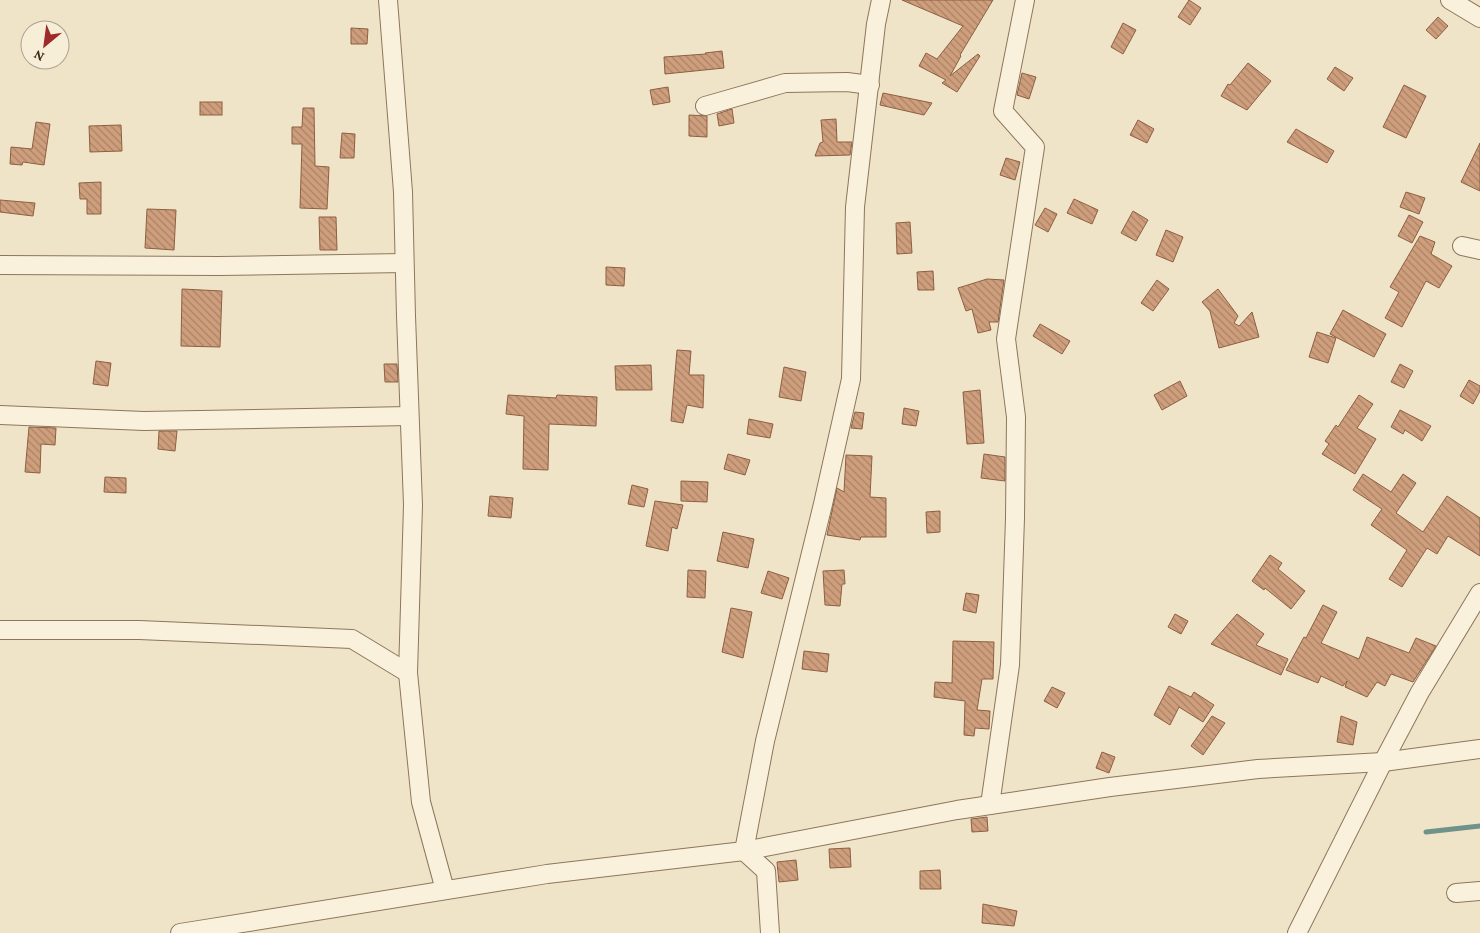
<svg xmlns="http://www.w3.org/2000/svg" width="1480" height="933" viewBox="0 0 1480 933" font-family="'Crimson Pro',serif">
<style>
.lines{fill:none;stroke-linecap:round;stroke-linejoin:round}
.stream{stroke:#6f938a;stroke-width:5}
.building{fill:url(#building-back-hatch);stroke:#8d5f41}
.minor-casing{stroke:#8d765c;stroke-width:20}
.minor{stroke:#faf1dc;stroke-width:18}
</style>
<defs>
<pattern id="building-back-hatch" width="6" height="6" patternUnits="userSpaceOnUse" patternTransform="scale(1.25)"><rect width="6" height="6" fill="#cf9f7d"/><path d="M-1 5l2 2M0 0l6 6M5-1l2 2" fill="none" stroke="#a98266"/></pattern>
</defs>
<rect width="100%" height="100%" fill="#f0e4c8"/>
<g class="lines">
<path class="stream" d="M1426 832 1480 826"/>
</g>
<g class="building">
<path d="M902 0H993L960 55 961 56 950 76 978 54 980 56 957 92 942 83 946 80 919 66 926 53 937 59 963 26Z"/>
<path d="M1189 0 1201 8 1190 25 1178 17Z"/>
<path d="M1438 17 1448 26 1436 39 1426 30Z"/>
<path d="M1123 23 1136 30 1123 54 1111 47Z"/>
<path d="M351 28 368 29 367 44H351Z"/>
<path d="M722 51 724 68 665 74 664 57 706 54 705 53Z"/>
<path d="M1248 63 1271 81 1247 110 1221 96 1228 84 1230 85Z"/>
<path d="M1335 67 1353 78 1344 91 1327 79Z"/>
<path d="M1022 73 1036 77 1029 99 1017 95Z"/>
<path d="M1404 85 1426 96 1406 138 1383 127Z"/>
<path d="M668 87 670 102 653 105 650 90Z"/>
<path d="M883 93 932 103 924 115 880 105Z"/>
<rect x="200" y="102" width="22" height="13"/>
<path d="M303 108H314L315 166 329 167 327 209 300 208 302 144H292V127H302Z"/>
<path d="M732 109 734 123 719 126 717 114Z"/>
<path d="M689 115 707 116V137L689 136Z"/>
<path d="M836 119 837 142H852L850 155 815 156 820 143 823 142 821 120Z"/>
<path d="M1138 120 1154 129 1147 143 1130 135Z"/>
<path d="M36 122 50 124 44 165 23 162 22 165 10 164 11 147 32 149Z"/>
<path d="M121 125 122 151 90 152 89 126Z"/>
<path d="M1296 129 1334 151 1327 163 1287 142Z"/>
<path d="M342 133 355 134 354 158H340Z"/>
<path d="M1480 143V191L1461 182Z"/>
<path d="M1006 158 1020 162 1015 180 1000 175Z"/>
<path d="M101 182V214H87V199H80L79 183Z"/>
<path d="M1406 192 1425 198 1419 214 1400 207Z"/>
<path d="M1074 199 1098 210 1092 224 1067 213Z"/>
<path d="M0 200 35 203 33 216 0 212Z"/>
<path d="M1045 208 1057 214 1048 232 1035 225Z"/>
<path d="M147 209 176 210 174 250 145 248Z"/>
<path d="M1133 211 1148 220 1136 241 1121 233Z"/>
<path d="M1409 215 1423 222 1412 243 1398 236Z"/>
<path d="M319 217H336L337 250H320Z"/>
<path d="M910 222 912 253 897 254 896 223Z"/>
<path d="M1166 230 1183 237 1173 262 1156 255Z"/>
<path d="M1420 236 1435 242 1431 254 1452 266 1439 288 1426 281 1402 327 1385 318 1399 292 1390 287Z"/>
<path d="M606 267 625 268 624 286 606 285Z"/>
<path d="M933 271 934 290H918L917 272Z"/>
<path d="M987 279 1004 280 998 322H989L991 330 978 333 972 309 966 311 958 288Z"/>
<path d="M1157 280 1169 289 1153 311 1141 303Z"/>
<path d="M182 289 222 291 220 347 181 346Z"/>
<path d="M1218 289 1238 316 1234 323 1239 326 1252 312 1259 337 1219 348 1210 311 1202 302Z"/>
<path d="M1343 310 1386 334 1374 357 1330 334Z"/>
<path d="M1040 324 1070 341 1062 354 1033 336Z"/>
<path d="M1317 332 1336 338 1328 363 1309 357Z"/>
<path d="M677 350 691 351 689 375H704L703 408 687 405 683 423 671 421Z"/>
<path d="M96 361 111 363 108 386 93 384Z"/>
<path d="M384 364H397L398 382H385Z"/>
<path d="M1400 364 1413 371 1404 388 1391 382Z"/>
<path d="M651 365 652 390H616L615 366Z"/>
<path d="M784 367 806 372 801 401 779 397Z"/>
<path d="M1469 380 1480 386V391L1473 404 1460 396Z"/>
<path d="M1180 381 1187 396 1162 410 1154 395Z"/>
<path d="M980 390 984 443 967 444 963 392Z"/>
<path d="M508 395 556 398 557 395 597 397 596 426 549 424 548 470 523 469 524 416 506 414Z"/>
<path d="M1359 395 1373 404 1357 428 1376 439 1355 474 1322 454 1329 444 1325 441 1336 425 1338 427Z"/>
<path d="M904 408 919 411 916 426 902 424Z"/>
<path d="M1400 410 1431 426 1422 441 1405 430 1403 434 1391 427Z"/>
<path d="M855 412 864 413 862 429 851 428Z"/>
<path d="M749 419 773 424 770 438 747 434Z"/>
<path d="M29 427 56 428 55 445 41 444 40 473 25 472Z"/>
<path d="M159 431H177L175 451 158 449Z"/>
<path d="M728 454 750 460 745 475 724 469Z"/>
<path d="M984 454 1005 457V481L981 478Z"/>
<path d="M846 455 872 456 870 497 886 498V537H861L860 540 827 535 837 488 844 492Z"/>
<path d="M1363 474 1391 492 1403 474 1416 483 1396 513 1423 532 1447 496 1480 518V556L1448 536 1437 554 1427 548 1402 587 1389 579 1407 550 1371 525 1382 509 1353 490Z"/>
<path d="M105 477 126 478V493L104 492Z"/>
<path d="M681 481 708 482 707 502 681 501Z"/>
<path d="M632 485 648 489 644 507 628 504Z"/>
<path d="M490 496 513 498 511 518 488 516Z"/>
<path d="M655 501 683 505 677 529 672 527 668 551 646 546Z"/>
<path d="M940 511V532L927 533 926 512Z"/>
<path d="M723 532 754 539 748 568 717 561Z"/>
<path d="M1270 555 1282 563 1278 569 1305 591 1291 609 1265 588 1264 590 1252 581Z"/>
<path d="M688 570 706 571 705 598 687 597Z"/>
<path d="M844 570 845 584H842L840 606 825 605 823 571Z"/>
<path d="M768 571 789 578 782 599 761 593Z"/>
<path d="M966 593 979 595 976 613 963 610Z"/>
<path d="M1323 605 1337 612 1321 643 1359 659 1367 637 1409 653 1416 638 1436 646 1413 682 1391 674 1385 686 1377 682 1367 697 1345 687 1347 681 1343 686 1321 676 1318 683 1286 670 1304 637 1306 638Z"/>
<path d="M731 608 752 612 743 658 722 652Z"/>
<path d="M1175 614 1188 621 1181 634 1168 627Z"/>
<path d="M1237 614 1264 634 1256 645 1288 659 1281 675 1211 644Z"/>
<path d="M953 641 994 642 993 679H982L977 710 990 711 989 729 975 728 974 736 964 735 965 701 934 697 935 682 952 683Z"/>
<path d="M804 651 829 654 827 672 802 669Z"/>
<path d="M1169 686 1191 697 1194 692 1214 705 1203 722 1179 707 1170 725 1154 715Z"/>
<path d="M1052 687 1065 693 1057 708 1044 701Z"/>
<path d="M1212 716 1225 723 1203 755 1191 746Z"/>
<path d="M1341 716 1357 722 1353 745 1337 742Z"/>
<path d="M1102 752 1115 757 1109 773 1096 768Z"/>
<path d="M987 817 988 831 972 832 971 819Z"/>
<path d="M850 848 851 867 830 868 829 849Z"/>
<path d="M796 860 798 880 779 882 777 862Z"/>
<path d="M940 870 941 889H920V871Z"/>
<path d="M983 904 1017 911 1014 926 982 923Z"/>
</g>
<g class="lines">
<defs>
<g id="minor">
<path d="M388 0 403 192 406 316 413 505 408 673 421 802 445 890"/>
<path d="M1450 0 1480 18"/>
<path d="M705 106 785 83 847 82 870 85"/>
<path d="M1462 246 1480 250"/>
<path d="M0 265 219 266 404 263"/>
<path d="M0 415 144 421 409 416"/>
<path d="M0 630H139L352 639 408 673"/>
<path d="M990 805 1010 665 1015 518 1016 417 1006 339 1035 147 1003 111 1025 0"/>
<path d="M1456 893 1480 891"/>
<path d="M180 933 547 874 744 851 957 810 1110 787 1258 769 1383 762 1480 749"/>
<path d="M770 933 766 871 744 851 765 741 823 504 851 379 855 207 876 24 881 0"/>
<path d="M1297 933 1383 762 1420 692 1480 593"/>
</g>
</defs>
<use href="#minor" class="minor-casing"/>
<use href="#minor" class="minor"/>
</g>
<g transform="translate(45 45) rotate(209)"><circle r="24" fill="#f7eed8" stroke="#ada18e"/>
<path d="M0-4L9 19L0 12L-9 19Z" fill="#9e2a2b"/>
<text y="-8" font-size="14" font-weight="bold" text-anchor="middle" fill="#3d2e20">N</text>
</g>
</svg>
